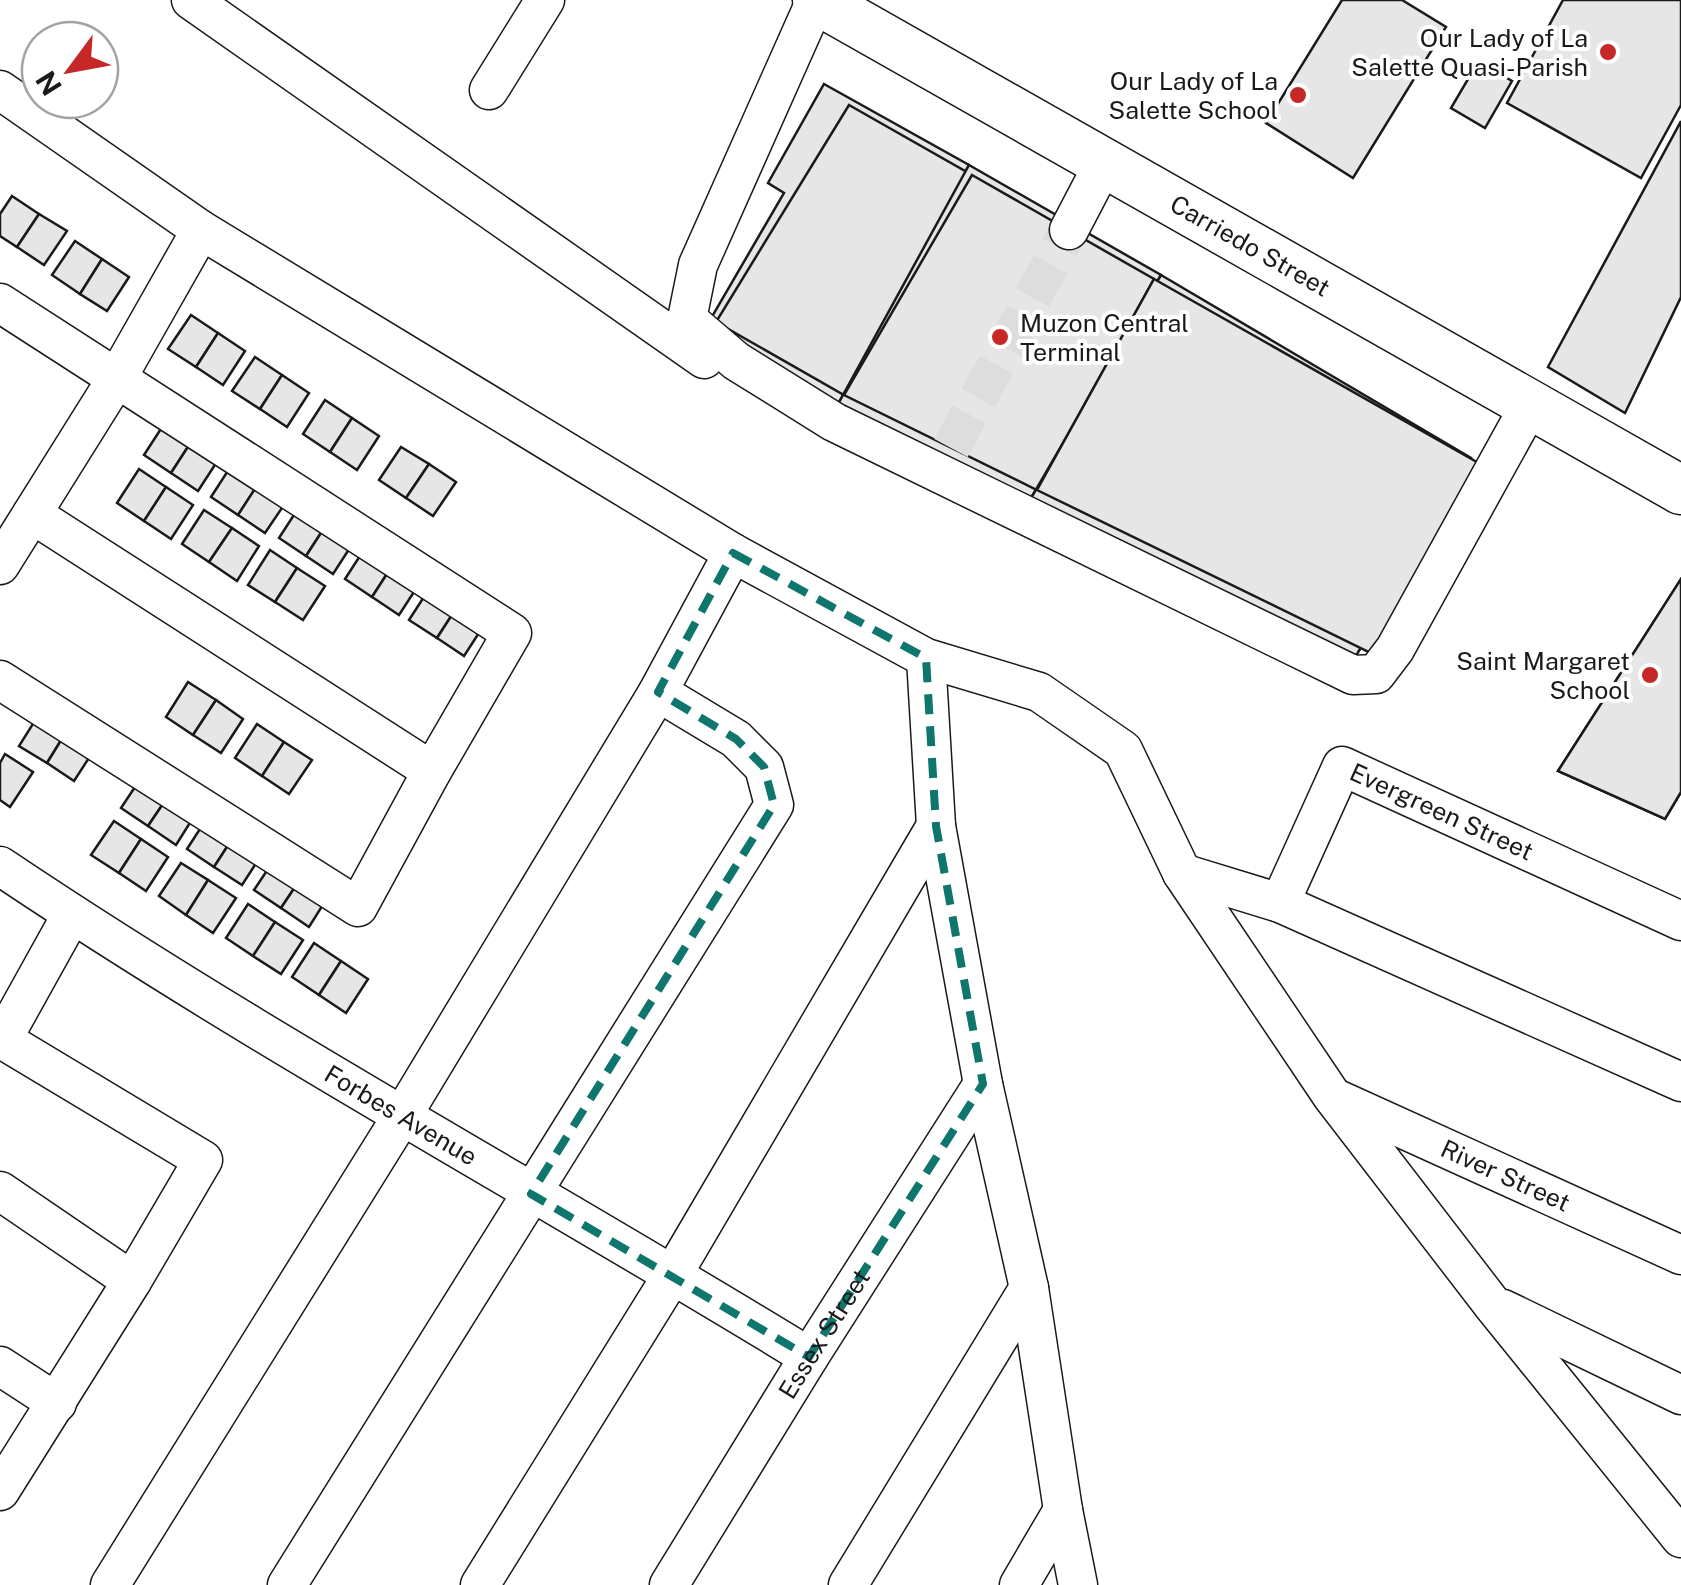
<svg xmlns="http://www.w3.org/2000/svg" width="1681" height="1585" viewBox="0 0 1681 1585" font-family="'Public Sans',sans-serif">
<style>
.building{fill:#e6e6e6;stroke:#1a1a1a;stroke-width:2.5}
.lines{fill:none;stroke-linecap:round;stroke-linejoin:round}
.minor-tunnel{stroke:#ddd;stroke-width:38;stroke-dasharray:38 19;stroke-linecap:butt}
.minor-casing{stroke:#1a1a1a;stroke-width:41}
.major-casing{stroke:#1a1a1a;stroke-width:51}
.minor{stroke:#fff;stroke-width:38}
.major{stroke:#fff;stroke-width:48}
.marked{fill:none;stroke:#0f766e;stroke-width:8;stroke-dasharray:20 12;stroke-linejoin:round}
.poi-dot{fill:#c62828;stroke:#fff;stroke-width:4}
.labels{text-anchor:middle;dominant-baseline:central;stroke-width:8;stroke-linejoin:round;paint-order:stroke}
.poi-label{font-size:25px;fill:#1a1a1a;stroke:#fff;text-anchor:end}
.street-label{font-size:25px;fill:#1a1a1a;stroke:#fff}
</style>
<rect width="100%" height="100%" fill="#fff"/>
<g class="building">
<path d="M1342 0H1402L1446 27 1353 178 1266 123Z"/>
<path d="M1563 0H1681V105L1641 178 1507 103Z"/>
<path d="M1478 62 1512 81 1485 128 1451 108Z"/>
<path d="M824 84 969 165 831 417 703 332 784 193 768 183Z"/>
<path d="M849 105 972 175 844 395 716 322Z"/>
<path d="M1681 121V297L1625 413 1548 367Z"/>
<path d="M969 165 1161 275 1027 505 831 417Z"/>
<path d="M972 175 1154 279 1037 490 844 395Z"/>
<path d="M12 196 39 214 17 247 0 236V214Z"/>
<path d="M39 214 67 231 44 265 17 247Z"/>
<path d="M75 241 102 259 80 294 52 275Z"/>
<path d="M102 259 129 277 107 311 80 294Z"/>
<path d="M1161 275 1471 458 1353 661 1027 505Z"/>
<path d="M1154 279 1482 465 1373 654 1037 490Z"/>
<path d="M191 315 218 333 196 367 168 349Z"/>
<path d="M218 333 245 351 223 385 196 367Z"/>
<path d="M255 357 282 375 260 409 232 391Z"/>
<path d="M282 375 309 393 287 427 260 409Z"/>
<path d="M325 400 352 418 330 452 303 434Z"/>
<path d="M352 418 379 436 357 470 330 452Z"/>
<path d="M166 421 193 439 171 473 144 455Z"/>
<path d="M193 439 220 457 198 491 171 473Z"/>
<path d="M401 447 429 464 406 498 379 480Z"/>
<path d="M233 463 260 481 238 515 211 497Z"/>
<path d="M429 464 456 482 433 516 406 498Z"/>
<path d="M139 469 166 487 144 521 117 503Z"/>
<path d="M260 481 288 499 265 533 238 515Z"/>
<path d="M166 487 193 505 171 539 144 521Z"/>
<path d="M301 504 328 522 306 556 279 538Z"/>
<path d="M204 510 232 528 209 562 182 544Z"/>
<path d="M328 522 355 540 333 574 306 556Z"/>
<path d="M232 528 259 546 237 581 209 562Z"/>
<path d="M367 545 394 563 372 597 345 579Z"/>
<path d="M270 550 297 568 275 602 248 585Z"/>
<path d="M394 563 421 581 399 615 372 597Z"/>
<path d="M297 568 325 586 303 620 275 602Z"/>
<path d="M1681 579V792L1665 819 1558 771Z"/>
<path d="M1681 579V792L1665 819 1558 771Z"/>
<path d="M431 586 459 604 437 638 409 620Z"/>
<path d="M459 604 486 622 464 656 437 638Z"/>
<path d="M188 682 216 700 193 735 166 717Z"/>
<path d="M216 700 243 719 221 753 193 735Z"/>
<path d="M41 711 68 729 47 763 19 746Z"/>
<path d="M257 724 284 742 262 776 235 758Z"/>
<path d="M68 729 96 747 74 781 47 763Z"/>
<path d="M284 742 312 760 289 794 262 776Z"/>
<path d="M5 754 33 772 10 807 0 800V763Z"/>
<path d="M143 775 171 792 148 826 121 808Z"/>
<path d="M171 792 198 810 176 845 148 826Z"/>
<path d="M209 815 236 833 214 867 187 849Z"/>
<path d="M114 821 141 839 119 873 91 855Z"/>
<path d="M236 833 264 851 242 885 214 867Z"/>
<path d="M141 839 168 857 146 891 119 873Z"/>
<path d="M276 857 303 875 281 908 254 890Z"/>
<path d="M181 863 208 880 186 915 159 896Z"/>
<path d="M303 875 331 892 309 927 281 908Z"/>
<path d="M208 880 236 898 213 933 186 915Z"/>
<path d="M248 904 275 922 253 956 226 938Z"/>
<path d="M275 922 303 940 281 974 253 956Z"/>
<path d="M314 943 341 961 319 995 292 977Z"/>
<path d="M341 961 368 979 346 1013 319 995Z"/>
</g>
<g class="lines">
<path class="minor-tunnel" d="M951 448 1069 230"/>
<defs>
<g id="minor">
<path d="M191 0 704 359"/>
<path d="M816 0 698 265 687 319 736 361 834 422 1353 675 1376 674 1395 649 1530 405"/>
<path d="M0 90 201 230 733 553 926 658 1039 692 1123 750 1182 873 1332 1096 1492 1304 1681 1538"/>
<path d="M489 90 545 0"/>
<path d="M1069 230 1104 163"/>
<path d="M0 303 512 633 432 771"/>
<path d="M0 565 117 378 201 230"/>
<path d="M926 658 936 826 983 1084 1029 1288 1063 1510 1078 1585"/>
<path d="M0 680 358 907 432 771 32 514"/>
<path id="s1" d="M0 866C262 1042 540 1192 809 1357"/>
<path d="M1182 873 1280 903 1681 1082"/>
<path id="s2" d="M1280 903 1342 766 1681 921"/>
<path d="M0 1038 203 1160 132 1281 0 1491"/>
<path d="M2 1040 72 914"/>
<path id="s3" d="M1337 1099 1681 1255"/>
<path d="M0 1191 132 1281"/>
<path d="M1503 1309 1681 1395"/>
<path d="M0 1366 57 1403"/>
<path d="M110 1585 402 1116 658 692 733 553"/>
<path d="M287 1585 774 805 764 767 736 739 658 692"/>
<path d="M480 1585 673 1274 936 826"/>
<path id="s4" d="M669 1585 809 1357 983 1084"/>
<path d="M848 1585 1029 1288"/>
<path d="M1019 1585 1063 1510"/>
</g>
<g id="major">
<path id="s5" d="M817 0 1681 490"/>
</g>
</defs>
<use href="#minor" class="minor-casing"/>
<use href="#major" class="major-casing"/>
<use href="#minor" class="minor"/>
<use href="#major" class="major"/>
</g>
<path class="marked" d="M733 553 926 658 936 826 983 1084 809 1357 531 1194 774 805 764 767 736 739 658 692Z"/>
<g class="poi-dot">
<circle cx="1608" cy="52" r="10"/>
<circle cx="1298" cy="95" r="10"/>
<circle cx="1000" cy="337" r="10"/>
<circle cx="1650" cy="675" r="10"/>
</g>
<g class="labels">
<g class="poi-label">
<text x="1588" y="38">Our Lady of La<tspan x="1588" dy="29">Salette Quasi-Parish</tspan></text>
<text x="1278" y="81">Our Lady of La<tspan x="1278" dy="29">Salette School</tspan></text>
<text x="1020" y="323" text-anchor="start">Muzon Central<tspan x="1020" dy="29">Terminal</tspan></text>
<text x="1630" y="661">Saint Margaret<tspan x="1630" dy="29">School</tspan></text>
</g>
<g class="street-label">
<text stroke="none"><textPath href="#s5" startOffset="498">Carriedo Street</textPath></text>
<text stroke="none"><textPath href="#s2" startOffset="260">Evergreen Street</textPath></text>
<text stroke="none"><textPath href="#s1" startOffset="472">Forbes Avenue</textPath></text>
<text stroke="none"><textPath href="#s3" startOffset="185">River Street</textPath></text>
<text stroke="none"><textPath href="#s4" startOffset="295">Essex Street</textPath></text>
</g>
</g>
<g transform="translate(70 70) rotate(238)"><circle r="48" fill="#ffffff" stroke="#a3a3a3" stroke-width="2.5"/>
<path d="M0-8L18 38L0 25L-18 38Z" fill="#c62828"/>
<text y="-15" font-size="28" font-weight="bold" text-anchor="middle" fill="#1a1a1a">N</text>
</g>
</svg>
